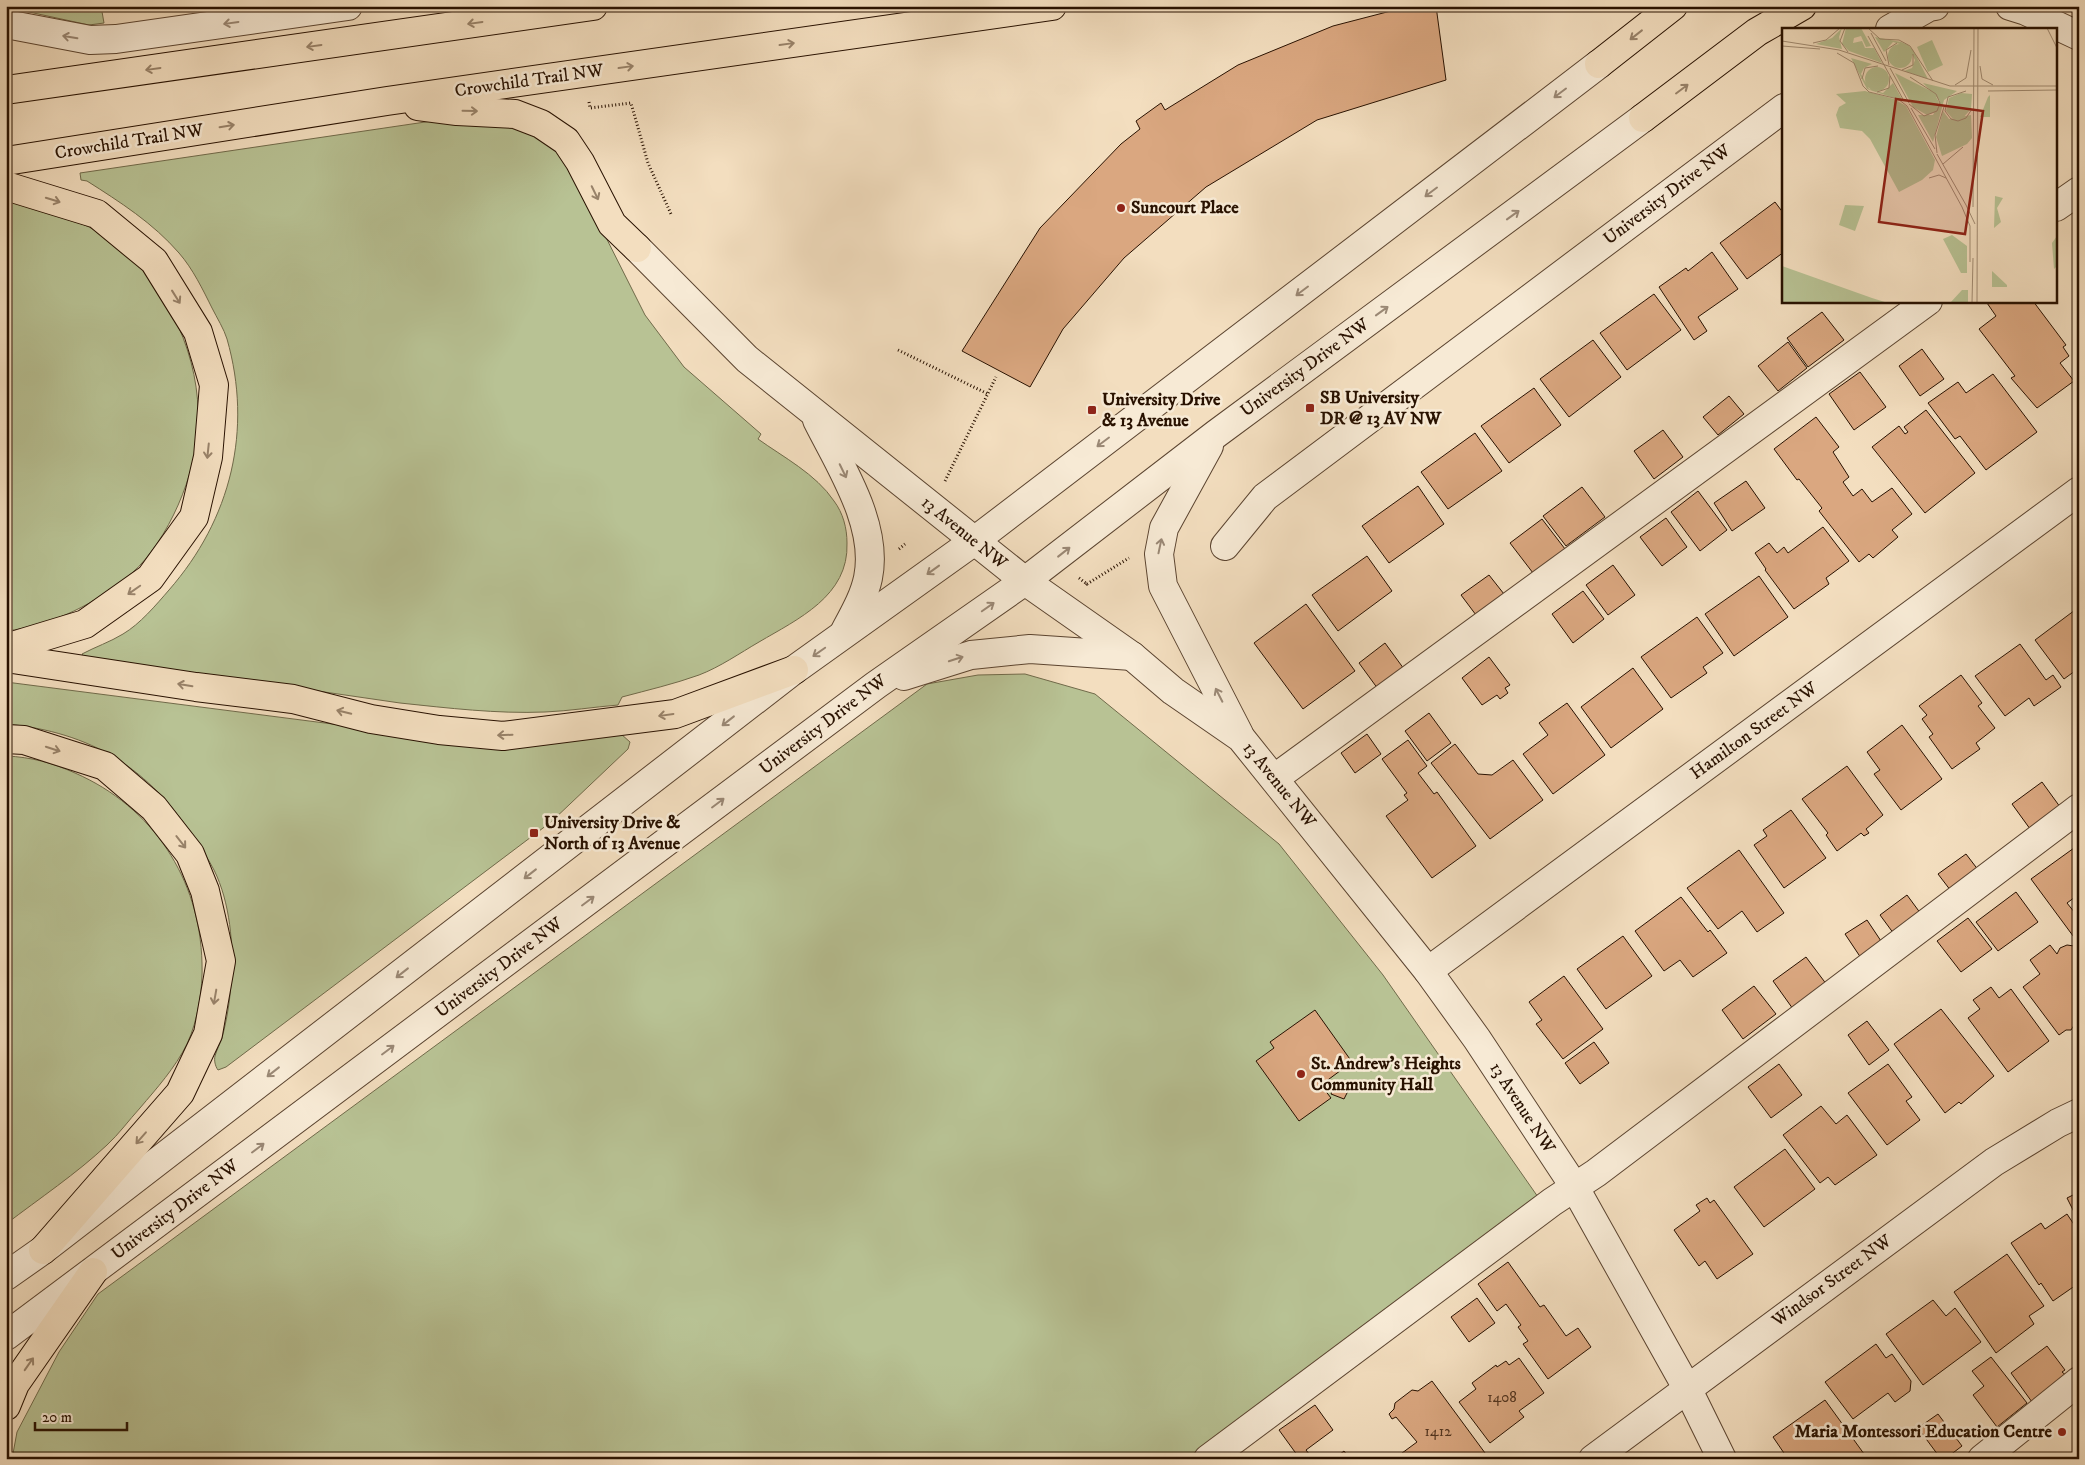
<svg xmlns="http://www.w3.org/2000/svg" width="2085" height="1465" viewBox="0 0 2085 1465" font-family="'IM FELL DW Pica',serif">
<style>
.green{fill:#b8c294;stroke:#706a4a}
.building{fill:#daa780;stroke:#281100}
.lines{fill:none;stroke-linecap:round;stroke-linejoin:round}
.minor-casing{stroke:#5b4430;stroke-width:30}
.highway-casing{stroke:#281100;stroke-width:30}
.path{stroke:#281100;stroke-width:3;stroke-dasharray:1 2.5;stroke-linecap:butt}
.minor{stroke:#f7ead5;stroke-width:28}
.highway{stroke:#f3debf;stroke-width:28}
.oneway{stroke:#9a8875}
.oneway2{stroke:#988269}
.poi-dot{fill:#8f2418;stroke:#f7ead5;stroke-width:2}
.labels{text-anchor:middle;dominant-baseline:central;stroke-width:5;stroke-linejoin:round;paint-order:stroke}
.number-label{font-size:15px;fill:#543620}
.street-label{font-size:18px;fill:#281100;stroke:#f7ead5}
.poi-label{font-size:18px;font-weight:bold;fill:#281100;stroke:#f7ead5;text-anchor:start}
.inset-road{fill:none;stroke:#a28c73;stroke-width:1}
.view{fill:#8f2418;fill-opacity:0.15;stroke:#8f2418;stroke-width:2.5}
.inset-edge{fill:none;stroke:#281100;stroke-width:2.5}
</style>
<rect width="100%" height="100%" fill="#f3debf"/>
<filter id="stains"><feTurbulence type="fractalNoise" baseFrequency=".004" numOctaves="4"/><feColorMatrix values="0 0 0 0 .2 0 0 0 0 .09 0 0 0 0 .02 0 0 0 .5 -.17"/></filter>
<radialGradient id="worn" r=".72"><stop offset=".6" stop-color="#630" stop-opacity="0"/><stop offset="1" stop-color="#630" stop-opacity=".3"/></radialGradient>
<g class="green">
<path d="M101 6 104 23 89 25 6 7Z"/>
<path d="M432 121 514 124 551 145 569 164 645 315 684 367 761 434 758 439C783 457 816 474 834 501 843 513 847 528 847 543 849 596 798 619 759 642 740 653 720 667 699 675 674 684 648 690 622 697L618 705C594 707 569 711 545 712 497 714 448 708 400 703L84 657 82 654C95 647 110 642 123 634 140 624 156 605 169 590 231 519 253 430 227 339 224 329 217 318 212 308 203 290 193 269 179 253 153 223 120 202 87 181L81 180 80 173Z"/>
<path d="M6 200C45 211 86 219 117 245 169 288 201 358 198 425 197 473 168 541 132 573 98 603 51 626 6 631Z"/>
<path d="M1025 674 1095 694 1279 844 1383 975 1538 1197 1190 1459H12L17 1432 59 1352 98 1294 927 684 978 675Z"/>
<path d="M6 682 449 739 621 734 630 742 628 749 551 822 226 1067 218 1070C215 1066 214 1060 215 1056 217 1049 220 1044 222 1038 227 1019 230 1001 231 982 234 946 230 902 214 870 209 860 202 850 196 841 150 768 91 732 6 724Z"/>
<path d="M6 756C31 757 53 763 75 773 153 807 200 879 202 963 203 989 198 1020 187 1044 175 1068 157 1088 140 1108 129 1120 119 1134 107 1145 76 1174 40 1198 6 1224Z"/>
</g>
<g class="building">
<path d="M1410 6H1436L1446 80 1317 120 1206 187 1124 258 1063 329 1030 387 962 351 1040 228 1121 144 1140 129 1136 121 1161 103 1165 110 1238 65 1333 26Z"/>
<path d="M1775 202 1784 214V252L1747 279 1720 243Z"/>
<path d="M1712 252 1738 289 1698 317 1707 331 1694 340 1659 287 1686 268 1688 271Z"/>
<path d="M1654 294 1681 330 1627 370 1600 333Z"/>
<path d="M1990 301H2033L2066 345 2063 347 2069 356 2060 363 2074 381 2037 408 2011 378 2015 376 1979 329 1996 316 1987 303Z"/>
<path d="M1822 312 1844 340 1808 367 1787 338Z"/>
<path d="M1593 340 1621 377 1569 417 1540 379Z"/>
<path d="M1788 342 1807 368 1778 391 1758 366Z"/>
<path d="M1922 349 1944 379 1920 396 1899 366Z"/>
<path d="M1860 372 1886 407 1854 430 1829 394Z"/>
<path d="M1993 374 2037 432 1986 470 1960 436 1955 439 1928 403 1958 382 1966 393Z"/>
<path d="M1534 388 1561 425 1509 463 1481 426Z"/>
<path d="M1729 396 1744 414 1718 435 1703 417Z"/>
<path d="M1926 410 1975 473 1925 513 1872 447 1899 426 1905 434 1908 432 1904 427Z"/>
<path d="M1816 417 1839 447 1833 452 1849 477 1843 482 1853 496 1862 489 1872 502 1892 488 1912 514 1892 530 1898 537 1873 558 1869 554 1859 562 1819 511 1822 508 1799 479 1797 480 1774 449Z"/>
<path d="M1663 430 1683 457 1654 479 1634 451Z"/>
<path d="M1475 433 1502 471 1448 509 1421 472Z"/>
<path d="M1746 481 1765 508 1732 531 1714 503Z"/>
<path d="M1418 486 1444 524 1389 563 1362 526Z"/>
<path d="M1582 487 1605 517 1566 546 1543 516Z"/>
<path d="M1698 491 1727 530 1700 551 1671 512Z"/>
<path d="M1666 518 1687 547 1662 566 1640 537Z"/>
<path d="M1542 519 1565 549 1533 573 1510 543Z"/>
<path d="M1823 527 1849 561 1826 578 1829 584 1794 609 1765 570 1766 569 1755 553 1769 543 1777 553 1784 547 1788 553Z"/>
<path d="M1367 556 1392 591 1338 631 1312 595Z"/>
<path d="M1613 565 1635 595 1608 615 1586 585Z"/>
<path d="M1489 575 1504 594 1476 615 1461 595Z"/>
<path d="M1759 576 1788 617 1734 656 1705 614Z"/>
<path d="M1583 591 1604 619 1573 643 1552 614Z"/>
<path d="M1306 604 1355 671 1303 709 1254 643Z"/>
<path d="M2079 607V668L2064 679 2035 640Z"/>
<path d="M1697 617 1723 653 1703 667 1707 673 1671 698 1641 657Z"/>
<path d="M1385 643 1404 669 1378 689 1359 663Z"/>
<path d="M2020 644 2046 680 2053 675 2061 687 2034 706 2029 698 2005 716 1975 676Z"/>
<path d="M1489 657 1510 685 1505 688 1508 693 1500 699 1497 695 1482 705 1462 678Z"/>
<path d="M1633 668 1663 709 1611 748 1581 707Z"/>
<path d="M1961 675 1982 703 1978 706 1995 728 1976 743 1980 749 1952 769 1929 737 1933 734 1922 719 1927 715 1919 706Z"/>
<path d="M1567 703 1605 755 1553 794 1523 754 1548 735 1539 723Z"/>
<path d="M1429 713 1451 743 1427 761 1405 731Z"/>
<path d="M1902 725 1942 779 1901 810 1874 774 1880 770 1867 752Z"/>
<path d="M1367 734 1381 754 1355 773 1341 753Z"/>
<path d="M1408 740 1427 766 1418 773 1434 794 1437 792 1476 846 1432 878 1386 816 1408 800 1404 795 1407 793 1382 759Z"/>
<path d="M1455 744 1478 774 1492 775 1513 760 1543 800 1490 839 1431 763Z"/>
<path d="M1847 766 1883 815 1866 829 1869 833 1864 836 1861 833 1837 851 1826 835 1828 833 1802 799Z"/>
<path d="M2042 782 2063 811 2033 833 2012 804Z"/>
<path d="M1791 810 1826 858 1784 888 1754 845 1767 836 1763 830Z"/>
<path d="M2074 848 2079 854V894L2067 903 2079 918V944L2031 879Z"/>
<path d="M1739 850 1784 913 1757 932 1742 911 1718 929 1687 888Z"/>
<path d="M1966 854 1979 871 1951 891 1938 874Z"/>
<path d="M2016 892 2038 922 1998 951 1976 922Z"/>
<path d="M1907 895 1921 914 1894 934 1880 915Z"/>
<path d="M1681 897 1708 932 1710 930 1727 953 1693 977 1680 960 1664 971 1635 931Z"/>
<path d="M1968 918 1992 949 1961 972 1937 941Z"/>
<path d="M1867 920 1883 944 1861 958 1845 934Z"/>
<path d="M1623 936 1652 976 1606 1009 1577 969Z"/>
<path d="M2050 945 2057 954 2060 948 2067 945 2074 946 2079 952V1026L2076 1022 2071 1030H2066L2059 1035 2023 987 2040 974 2030 960Z"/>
<path d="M1806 957 1827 985 1793 1009 1773 981Z"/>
<path d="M1564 976 1603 1029 1563 1059 1536 1024 1542 1020 1529 1002Z"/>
<path d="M1754 986 1776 1014 1743 1039 1722 1010Z"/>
<path d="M1991 987 1999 998 2011 989 2049 1041 2008 1072 1968 1018 1980 1009 1973 1000Z"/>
<path d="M1941 1009 1994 1076 1961 1104 1959 1102 1945 1113 1894 1044Z"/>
<path d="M1315 1010 1352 1062 1321 1085 1331 1098 1299 1121 1256 1061 1274 1048 1270 1042Z"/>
<path d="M1867 1021 1889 1050 1869 1065 1848 1035Z"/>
<path d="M1594 1042 1609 1063 1580 1084 1565 1063Z"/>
<path d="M1779 1064 1802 1095 1771 1118 1748 1087Z"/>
<path d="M1888 1064 1912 1097 1906 1101 1920 1120 1887 1145 1848 1093Z"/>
<path d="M1336 1082 1350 1087 1344 1099 1331 1094Z"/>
<path d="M1821 1106 1836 1124 1847 1115 1877 1155 1835 1185 1828 1177 1820 1183 1783 1135Z"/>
<path d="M1785 1149 1815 1189 1764 1227 1734 1187Z"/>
<path d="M2079 1192V1222L2067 1198Z"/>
<path d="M1707 1198 1710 1203 1714 1200 1753 1254 1717 1279 1705 1261 1699 1266 1674 1230 1700 1211 1696 1205Z"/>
<path d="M2067 1214 2079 1232V1283L2053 1301 2041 1283 2039 1285 2011 1243 2041 1223 2045 1229Z"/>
<path d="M2007 1254 2044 1306 2029 1316 2034 1324 1996 1353 1954 1292Z"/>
<path d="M1508 1262 1540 1307 1544 1305 1566 1336 1578 1328 1591 1347 1548 1379 1523 1344 1528 1341 1518 1327 1521 1325 1506 1304 1497 1311 1478 1284Z"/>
<path d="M1477 1298 1495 1323 1469 1342 1451 1317Z"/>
<path d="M1933 1300 1946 1316 1955 1308 1981 1342 1923 1385 1886 1334Z"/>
<path d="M1876 1344 1886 1358 1892 1354 1911 1381 1910 1391 1895 1402 1888 1393 1853 1419 1825 1382Z"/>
<path d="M2047 1346 2065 1370 2062 1372 2067 1376 2032 1402 2011 1373Z"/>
<path d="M1991 1357 2027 1403 1997 1427 1973 1395 1984 1386 1972 1371Z"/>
<path d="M1519 1358 1544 1393 1519 1411 1524 1417 1490 1443 1459 1402 1476 1389 1472 1383 1496 1365 1497 1367 1506 1361 1509 1365Z"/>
<path d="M1432 1381 1488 1457 1485 1459H1400L1398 1456 1417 1442 1396 1417 1392 1419 1389 1414 1394 1409 1395 1403 1412 1390 1418 1391Z"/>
<path d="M1825 1400 1867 1458V1459H1788L1773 1437Z"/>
<path d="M1315 1405 1333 1430 1306 1450 1313 1459H1300L1279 1430Z"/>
<path d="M1938 1414 1962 1446 1945 1459H1941L1918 1428Z"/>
<path d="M1344 1451 1350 1459H1334Z"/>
</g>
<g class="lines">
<defs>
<g id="minor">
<path d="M2010 6 2026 11 2079 36"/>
<path d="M6 24 90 40 116 39 348 6"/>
<path d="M1890 29 1929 7 1935 6"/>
<path d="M2056 207 2079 191"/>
<path d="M637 248 747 359 1025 581 1132 656 1173 691 1241 738 1428 971 1477 1039 1574 1186 1687 1388 1722 1459"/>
<path d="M817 420C840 466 879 525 868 578 864 597 854 614 845 631"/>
<path d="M1209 446 1164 528 1159 554 1163 586 1239 734"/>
<path d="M1225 546 1265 497 1784 108"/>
<path d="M904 676 971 655 1030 649 1132 656"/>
<path d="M1275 778 1928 301"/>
<path d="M1428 971 2079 491"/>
<path d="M6 1276 43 1250 794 670 973 542 1599 64"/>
<path d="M6 1336 876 685 1025 581 1216 434 1643 118"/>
<path d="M1208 1459 1552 1202 1596 1173 2079 808"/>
<path d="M1593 1459 1994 1162 2058 1123 2079 1113"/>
<path d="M1982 1459 2079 1381"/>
</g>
<g id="highway">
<path d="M1599 64 1673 6"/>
<path d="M6 90 593 6"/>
<path d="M418 106 457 111 515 114 541 124 566 141 580 162 612 224 637 248"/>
<path d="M1643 118 1757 32 1802 6"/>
<path d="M6 161 387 101 1052 6"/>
<path d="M6 186 97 214 154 261 198 332 214 385 208 457 194 517 150 578 85 624 6 648"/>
<path d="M6 658 196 687 293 699 371 719 439 730 503 736 675 714 794 670"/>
<path d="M6 739 24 740 105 766 154 808 190 854 205 891 221 961 208 1034 180 1093 43 1250"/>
<path d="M6 1406 15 1384 93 1272"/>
</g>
</defs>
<use href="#minor" class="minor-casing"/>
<use href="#highway" class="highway-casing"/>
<g class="path">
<path d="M589 102 590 108 631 103 648 163 671 214"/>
<path d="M898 350 988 394"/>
<path d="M945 481 996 377"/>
<path d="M899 549 905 544"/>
<path d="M1079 578 1087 584 1086 585"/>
<path d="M1087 584 1129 558"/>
</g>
<use href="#minor" class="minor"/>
<use href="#highway" class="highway"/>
</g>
<defs><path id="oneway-shaft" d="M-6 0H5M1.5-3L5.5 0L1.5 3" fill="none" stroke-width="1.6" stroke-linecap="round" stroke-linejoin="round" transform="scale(1.25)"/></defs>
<g class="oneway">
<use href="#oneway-shaft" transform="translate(231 23) rotate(172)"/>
<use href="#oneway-shaft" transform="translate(70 37) rotate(-171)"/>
<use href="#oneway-shaft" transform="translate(1560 93) rotate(143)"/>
<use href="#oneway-shaft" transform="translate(1431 192) rotate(143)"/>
<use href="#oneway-shaft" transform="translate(1513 215) rotate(-36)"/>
<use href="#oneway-shaft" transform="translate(1302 291) rotate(143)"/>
<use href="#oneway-shaft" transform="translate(1382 311) rotate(-36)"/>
<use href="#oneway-shaft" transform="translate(1103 442) rotate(143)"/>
<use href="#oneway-shaft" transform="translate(843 471) rotate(64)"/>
<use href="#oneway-shaft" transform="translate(1160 546) rotate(-78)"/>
<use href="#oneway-shaft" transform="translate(1064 552) rotate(-38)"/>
<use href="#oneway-shaft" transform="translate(933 570) rotate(144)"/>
<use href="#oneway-shaft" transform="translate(988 607) rotate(-35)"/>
<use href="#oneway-shaft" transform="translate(819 652) rotate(145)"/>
<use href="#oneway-shaft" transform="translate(956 659) rotate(-18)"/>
<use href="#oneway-shaft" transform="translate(1219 695) rotate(-117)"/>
<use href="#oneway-shaft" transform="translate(728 721) rotate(142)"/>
<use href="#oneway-shaft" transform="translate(718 803) rotate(-37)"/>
<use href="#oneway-shaft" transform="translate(530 874) rotate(142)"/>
<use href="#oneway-shaft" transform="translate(588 901) rotate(-37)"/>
<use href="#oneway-shaft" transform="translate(402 973) rotate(142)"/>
<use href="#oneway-shaft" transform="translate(388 1050) rotate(-37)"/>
<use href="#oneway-shaft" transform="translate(273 1072) rotate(142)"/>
<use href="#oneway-shaft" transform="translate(258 1148) rotate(-37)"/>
</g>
<g class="oneway2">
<use href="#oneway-shaft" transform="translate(475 23) rotate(172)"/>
<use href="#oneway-shaft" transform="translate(1636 35) rotate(142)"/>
<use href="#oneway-shaft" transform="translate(787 44) rotate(-8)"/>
<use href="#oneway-shaft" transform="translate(314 46) rotate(172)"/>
<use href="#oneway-shaft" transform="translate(626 67) rotate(-8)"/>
<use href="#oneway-shaft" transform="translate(153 69) rotate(172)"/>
<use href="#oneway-shaft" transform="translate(1682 89) rotate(-37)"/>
<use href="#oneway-shaft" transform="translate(470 111) rotate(1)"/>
<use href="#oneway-shaft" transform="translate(227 126) rotate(-9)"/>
<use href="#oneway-shaft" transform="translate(595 193) rotate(64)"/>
<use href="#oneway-shaft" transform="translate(53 200) rotate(17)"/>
<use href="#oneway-shaft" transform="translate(176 297) rotate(58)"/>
<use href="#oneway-shaft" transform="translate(208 451) rotate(96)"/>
<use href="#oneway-shaft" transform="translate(134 590) rotate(145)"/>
<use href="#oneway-shaft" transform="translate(185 685) rotate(-171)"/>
<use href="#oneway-shaft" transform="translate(344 712) rotate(-166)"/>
<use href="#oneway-shaft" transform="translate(666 715) rotate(172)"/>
<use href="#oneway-shaft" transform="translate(505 735) rotate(178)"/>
<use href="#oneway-shaft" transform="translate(53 749) rotate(18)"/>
<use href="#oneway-shaft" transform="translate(181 842) rotate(52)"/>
<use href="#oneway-shaft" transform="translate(215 997) rotate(100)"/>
<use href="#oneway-shaft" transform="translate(141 1138) rotate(131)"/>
<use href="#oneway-shaft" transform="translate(29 1364) rotate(-55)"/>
</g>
<g class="poi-dot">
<circle cx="1121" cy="208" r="5"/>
<rect x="1305" y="403" width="10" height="10" rx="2.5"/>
<rect x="1087" y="405" width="10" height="10" rx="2.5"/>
<rect x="529" y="828" width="10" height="10" rx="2.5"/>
<circle cx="1301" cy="1074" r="5"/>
<circle cx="2062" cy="1432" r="5"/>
</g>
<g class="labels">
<g class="number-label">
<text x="1502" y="1397">1408</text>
<text x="1438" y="1431">1412</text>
</g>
<g class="street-label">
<text transform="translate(529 81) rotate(-8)">Crowchild Trail NW</text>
<text transform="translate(129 142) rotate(-9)">Crowchild Trail NW</text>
<text transform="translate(1667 195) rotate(-37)">University Drive NW</text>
<text transform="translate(1305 368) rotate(-36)">University Drive NW</text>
<text transform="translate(964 533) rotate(39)">13 Avenue NW</text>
<text transform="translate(823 725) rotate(-37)">University Drive NW</text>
<text transform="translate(1754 731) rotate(-36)">Hamilton Street NW</text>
<text transform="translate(1279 785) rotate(51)">13 Avenue NW</text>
<text transform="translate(499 968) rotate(-37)">University Drive NW</text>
<text transform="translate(1522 1108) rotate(57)">13 Avenue NW</text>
<text transform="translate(175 1210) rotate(-37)">University Drive NW</text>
<text transform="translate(1832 1281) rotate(-36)">Windsor Street NW</text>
</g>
<g class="poi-label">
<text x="1131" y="208">Suncourt Place</text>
<text x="1320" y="398">SB University<tspan x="1320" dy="21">DR @ 13 AV NW</tspan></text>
<text x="1102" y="400">University Drive<tspan x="1102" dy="21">&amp; 13 Avenue</tspan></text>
<text x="544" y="823">University Drive &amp;<tspan x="544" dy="21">North of 13 Avenue</tspan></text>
<text x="1311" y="1064">St. Andrew's Heights<tspan x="1311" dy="21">Community Hall</tspan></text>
<text x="2052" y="1432" text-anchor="end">Maria Montessori Education Centre</text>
</g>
</g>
<g transform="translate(1782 28)">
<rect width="275" height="275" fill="#f3debf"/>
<path d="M60 0 57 9 60 21 34 16 50 10ZM64 0H79L89 18 84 19 79 8 72 10 71 15 80 13 83 20H92L100 35 67 23 60 16ZM93 9 119 14 126 17 131 22 146 51 122 43 130 40 133 32 125 18 111 14 102 24ZM150 12 161 37 146 44 135 19ZM106 28a12 12 0 1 1 24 0a12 12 0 1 1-24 0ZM69 30 90 36 82 40 79 46 87 61 101 65 111 55 121 73 85 61ZM83 51a12 12 0 1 1 24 0a12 12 0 1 1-24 0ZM113 45 151 64 157 74 153 84 145 87 131 79ZM141 55 175 63 162 72 151 114 136 87H151L158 73ZM83 63 112 71 124 78 153 132 151 142 140 152 117 164 88 111 80 103 58 100 54 87 57 79 64 75 54 66ZM179 65 190 66 189 81 180 91 170 90 164 83 167 70ZM208 67V89H198L206 69ZM161 83 167 91 189 87 190 110 185 116 160 128 154 109ZM213 168 221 170 215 180 219 194 212 200ZM63 177 82 178 73 203 57 197ZM170 207 185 218V245H179L161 211ZM275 208V238L272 241 270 215ZM0 238 90 270 106 275H0ZM210 243 225 257V259H210ZM180 262H186V275H168Z" fill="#b8c294"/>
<path class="inset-road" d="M63 0 58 13 66 24M86 0 98 11 117 12 128 18 151 53M265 0 275 20M89 5 104 33M86 8 122 73M0 13 57 22 168 58H275M31 15 44 12 58 0M0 18 38 21M55 25 72 35 81 58 87 64 116 71 125 78M107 37 104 22 115 15M198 38 200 51 211 57M108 40 127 75M120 42 131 37V26M80 51 83 40 96 38M173 57 184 50 189 22M184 63 166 69 163 83 169 91 176 93 184 90 190 81M206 63 275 62M95 64 107 60 108 48M127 76 142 88 155 83 158 75 154 66 128 49M125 78 180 179M129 80 153 121M155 125 153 107 162 79M155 126 184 177M161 136 181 119M147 150 157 147 164 150M184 177 193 196M180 179 188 198V234M191 179 192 0M190 275 191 230M195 275 196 0"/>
<path class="view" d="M114 71 201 83 183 206 97 194Z"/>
<rect width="275" height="275" class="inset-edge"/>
</g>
<rect width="2085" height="1465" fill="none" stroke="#f3debf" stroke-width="25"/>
<rect x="8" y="8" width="2070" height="1450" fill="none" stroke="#281100" stroke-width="2.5"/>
<rect x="12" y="12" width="2060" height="1440" fill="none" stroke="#281100"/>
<path d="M35 1422v8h92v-8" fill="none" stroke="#281100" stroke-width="2.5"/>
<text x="42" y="1422" font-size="15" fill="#281100" stroke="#f7ead5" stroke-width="4" paint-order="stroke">20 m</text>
<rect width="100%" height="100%" filter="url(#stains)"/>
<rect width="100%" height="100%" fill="url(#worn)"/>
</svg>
